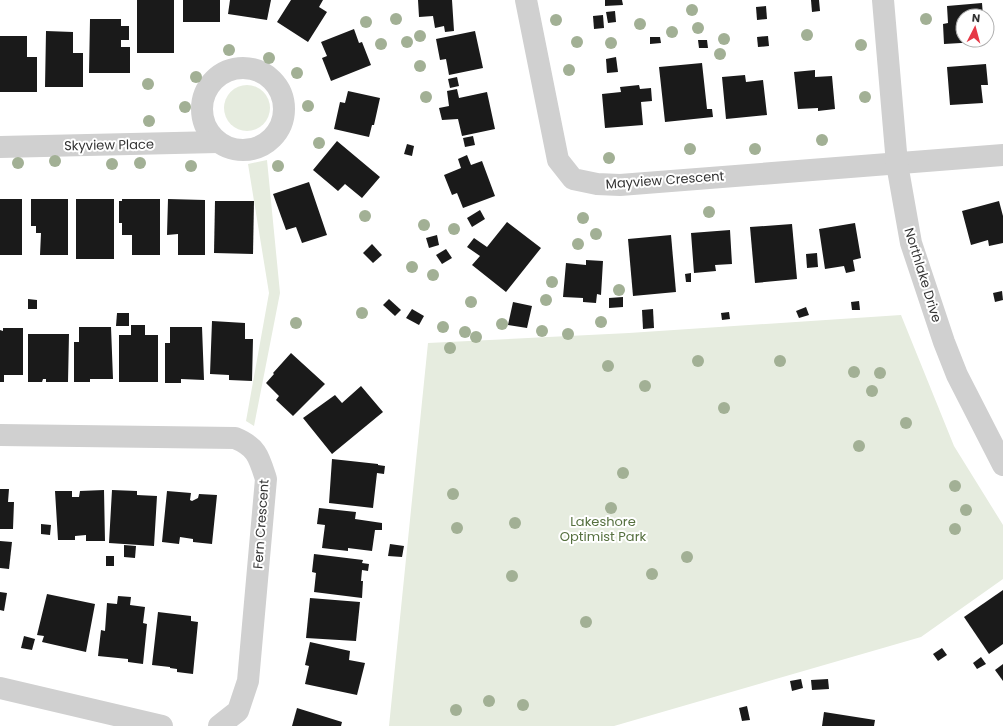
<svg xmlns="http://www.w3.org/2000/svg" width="1003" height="726" viewBox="0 0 1003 726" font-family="Poppins,sans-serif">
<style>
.green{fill:#e6ecdf}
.building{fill:#1a1a1a}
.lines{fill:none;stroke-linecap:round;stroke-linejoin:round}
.minor{stroke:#d0d0d0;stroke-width:22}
.tree{fill:#a2b095}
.labels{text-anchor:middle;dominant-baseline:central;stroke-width:4;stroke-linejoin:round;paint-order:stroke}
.street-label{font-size:13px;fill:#333;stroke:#fff}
.park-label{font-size:13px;fill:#56703f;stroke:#fff}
</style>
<rect width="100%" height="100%" fill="#fff"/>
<g class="green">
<circle cx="247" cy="108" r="23"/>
<path d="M267 160 280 293 254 426 246 421 269 293 248 164Z"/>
<path d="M901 315 954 446 1003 525V579L921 637 614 726H389L428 343 629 333Z"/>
</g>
<g class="building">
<rect x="137" y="0" width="37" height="53"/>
<rect x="183" y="0" width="37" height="22"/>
<path d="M230 0H271L267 20 228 14Z"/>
<path d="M291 0H323L319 7 327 12 308 42 277 22Z"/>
<path d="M418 0H452L454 31 445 32 444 26 435 28 433 16 419 17Z"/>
<path d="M605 0H622L623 5 605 6Z"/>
<path d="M811 0H819L820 11 812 12Z"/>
<path d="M982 3 983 16H963V40H978V42L944 44 943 24 948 23 947 6Z"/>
<path d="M766 6 767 19 757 20 756 7Z"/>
<path d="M615 11 616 22 608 23 606 12Z"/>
<path d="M603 15 604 28 594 29 593 16Z"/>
<path d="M90 19H121V26H129V40H121V47H130V73H89Z"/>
<path d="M354 29 359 43 362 42 371 65 331 81 322 58 327 56 321 42Z"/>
<path d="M46 31 73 32V53H83V87H45Z"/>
<path d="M475 31 483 68 449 75 446 59 440 60 436 39Z"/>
<path d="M0 36H27V57H37V92H0Z"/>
<path d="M768 36 769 46 758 47 757 37Z"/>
<path d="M650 37H660L661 43 650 44Z"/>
<path d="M698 40H707L708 48H699Z"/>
<path d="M616 57 618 72 607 73 606 59Z"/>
<path d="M702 63 707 109H712L713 117 665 122 659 67Z"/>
<path d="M986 64 988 85H981L983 103 950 105 947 67Z"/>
<path d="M815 70V77L832 76 835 109 818 111V108L798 109 794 72Z"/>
<path d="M745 75 746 82 763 80 767 115 726 119 722 77Z"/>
<path d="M457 77 459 86 450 88 448 79Z"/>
<path d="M639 85 640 89 651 88 652 101 641 102 643 125 605 128 602 94 621 92 620 87Z"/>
<path d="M457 89 459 98 487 92 495 129 462 136 458 119 442 120 439 108 449 106 447 91Z"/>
<path d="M348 91 380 98 374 125H372L369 137 334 129 340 102 345 103Z"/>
<path d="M473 136 475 145 465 147 463 138Z"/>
<path d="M337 141 380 177 362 198 345 184 338 191 313 170Z"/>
<path d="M407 144 414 146 412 156 404 154Z"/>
<path d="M467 155 471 165 482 161 495 196 463 208 457 193 452 195 444 175 461 168 458 159Z"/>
<path d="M309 182 327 235 302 243 296 227 286 230 273 194Z"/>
<rect x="0" y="199" width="22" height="56"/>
<path d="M31 199H68V255H40L41 233H36V226H31Z"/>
<rect x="76" y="199" width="38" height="60"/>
<path d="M122 199H160V255H132V235H122V223H119V201H122Z"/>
<path d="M168 199 205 200V255H178V234L167 235Z"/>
<path d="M215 201H254L253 254 214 253Z"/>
<path d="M999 201 1003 216V243L989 246 988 240 971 245 962 211Z"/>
<path d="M480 210 485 219 472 227 467 218Z"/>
<path d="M507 222 541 248 506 292 472 265 480 256 467 247 474 238 487 247Z"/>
<path d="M855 223 861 258 853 260 855 271 846 273 844 266 825 269 819 229Z"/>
<path d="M792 224 797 279 755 283 750 227Z"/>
<path d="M730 230 732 264 715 265 716 271 694 273 691 233Z"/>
<path d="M437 235 439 245 429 248 426 238Z"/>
<path d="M671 235 676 292 633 296 628 239Z"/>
<path d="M372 244 382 255 373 263 363 253Z"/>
<path d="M446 249 452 258 442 264 436 255Z"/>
<path d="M817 253 818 267 807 268 806 254Z"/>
<path d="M586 260 603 261 601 295 597 294 596 303 583 302V298L563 297 566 263 586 265Z"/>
<path d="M691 273V282H686L685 274Z"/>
<path d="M1002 291 1003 300 995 302 993 293Z"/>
<path d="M623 297V307L609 308V298Z"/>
<path d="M28 299 37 300V309H28Z"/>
<path d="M389 299 401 310 395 316 383 305Z"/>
<path d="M859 301 860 310H852L851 302Z"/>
<path d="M513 302 532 306 527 328 508 325Z"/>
<path d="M806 307 809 315 799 318 796 311Z"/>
<path d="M412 309 424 316 419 325 406 318Z"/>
<path d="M653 309 654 328 643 329 642 310Z"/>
<path d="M729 312 730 319 722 320 721 313Z"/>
<path d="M117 313H129V326H116Z"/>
<path d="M212 321 245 323V339H253L252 381 229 380V375L210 374Z"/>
<path d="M131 325H145V335H158V382H119V335H131Z"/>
<path d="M79 327H111L113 379H90V382H74V342H79Z"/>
<path d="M170 327H202L204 380 181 379V383H165V343H170Z"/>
<path d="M3 328H23V375H4V382H0V330L3 331Z"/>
<path d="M28 334H69L68 382H46V379H43L42 382H28Z"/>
<path d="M291 353 325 384 293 416 276 400 279 396 266 383 274 374 273 373Z"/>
<path d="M361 386 383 412 332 454 303 418 335 395 342 403Z"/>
<path d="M332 459 378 464V465L385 466 384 474 377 473 373 508 329 503Z"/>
<path d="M0 489H9L8 502H14L13 529H0Z"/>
<path d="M104 490 105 541H86V535L75 536V540H58L55 491H72V497H79L80 491Z"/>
<path d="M112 490 137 491V495L157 496 154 546 109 543Z"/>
<path d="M167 491 191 493 190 500 192 501 198 498 199 494 217 495 212 544 193 542V539L180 537 179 544 162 542Z"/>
<path d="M319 508 356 512 355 519 382 523V530H375L372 551 348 548V551L322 548 325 525 317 524Z"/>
<path d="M41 524 51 525 50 535 41 534Z"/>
<path d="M0 541 12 542 9 569 0 568Z"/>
<path d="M390 544 404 546 402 557 388 556Z"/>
<path d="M124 545 136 546 135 558 124 557Z"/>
<path d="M314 554 363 560 362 563 369 564 368 571 362 570 361 581H363L362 598 314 592 316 573 312 572Z"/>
<rect x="106" y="556" width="8" height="10"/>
<path d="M1003 590V644L989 654 964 617Z"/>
<path d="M0 592 7 593 4 611 0 610Z"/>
<path d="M47 594 95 604 86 652 42 642 44 636 37 635Z"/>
<path d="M118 596 131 597 130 605 145 607 143 623 147 624 143 664 128 662V659L98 656 101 630 105 631 107 603 117 604Z"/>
<path d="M310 598 360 602 356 641 306 638Z"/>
<path d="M158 612 191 616V621L198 622 193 674 177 672V669L170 668V667L152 665Z"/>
<path d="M24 636 35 639 32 650 21 648Z"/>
<path d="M310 642 350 651 349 660 365 663 357 695 305 684 309 666 305 665Z"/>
<path d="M942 648 947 655 938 661 933 654Z"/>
<path d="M981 657 986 664 977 669 973 663Z"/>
<path d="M1003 664V681L995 670Z"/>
<path d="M801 679 803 688 792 691 790 681Z"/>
<path d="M828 679 829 689 812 690 811 680Z"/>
<path d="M747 706 750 720 742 721 739 708Z"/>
<path d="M297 708 342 722 341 726H292Z"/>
<path d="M824 712 875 720 874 726H822Z"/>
</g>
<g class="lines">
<g class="minor">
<path d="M526 0 558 160 573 179 597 184 620 185 1003 155"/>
<path d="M883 0 897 164 911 243 944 342 957 375 1003 465"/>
<circle cx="243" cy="109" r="41"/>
<path d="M0 147 218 142"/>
<path d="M0 435 235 438C257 447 259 457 266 479L248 681 238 711 219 726"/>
<path d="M0 688 162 726"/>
</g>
</g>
<g class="tree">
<circle cx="692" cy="10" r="6"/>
<circle cx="396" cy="19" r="6"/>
<circle cx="926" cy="19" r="6"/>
<circle cx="556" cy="20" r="6"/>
<circle cx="366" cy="22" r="6"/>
<circle cx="640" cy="24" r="6"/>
<circle cx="698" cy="28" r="6"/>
<circle cx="672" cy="32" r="6"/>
<circle cx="807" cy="35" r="6"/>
<circle cx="420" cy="36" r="6"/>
<circle cx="724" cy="39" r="6"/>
<circle cx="407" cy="42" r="6"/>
<circle cx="577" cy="42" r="6"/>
<circle cx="611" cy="43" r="6"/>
<circle cx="381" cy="44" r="6"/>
<circle cx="861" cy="45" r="6"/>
<circle cx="229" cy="50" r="6"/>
<circle cx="720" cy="54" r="6"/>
<circle cx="269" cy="58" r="6"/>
<circle cx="420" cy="66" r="6"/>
<circle cx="569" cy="70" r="6"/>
<circle cx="297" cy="73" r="6"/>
<circle cx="196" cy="77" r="6"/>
<circle cx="148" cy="84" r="6"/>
<circle cx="426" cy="97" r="6"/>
<circle cx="865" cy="97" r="6"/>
<circle cx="308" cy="106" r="6"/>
<circle cx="185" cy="107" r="6"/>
<circle cx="149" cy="121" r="6"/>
<circle cx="822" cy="140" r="6"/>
<circle cx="319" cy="143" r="6"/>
<circle cx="690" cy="149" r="6"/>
<circle cx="755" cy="149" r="6"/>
<circle cx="609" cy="158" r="6"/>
<circle cx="55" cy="161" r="6"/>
<circle cx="18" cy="163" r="6"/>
<circle cx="140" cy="163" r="6"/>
<circle cx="112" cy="164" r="6"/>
<circle cx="191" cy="166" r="6"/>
<circle cx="278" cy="166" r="6"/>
<circle cx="709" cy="212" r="6"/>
<circle cx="365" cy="216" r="6"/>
<circle cx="583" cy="218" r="6"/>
<circle cx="424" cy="225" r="6"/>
<circle cx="454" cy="229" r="6"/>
<circle cx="596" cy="234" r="6"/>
<circle cx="578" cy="244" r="6"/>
<circle cx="412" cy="267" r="6"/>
<circle cx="433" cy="275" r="6"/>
<circle cx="552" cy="282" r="6"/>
<circle cx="619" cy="290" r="6"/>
<circle cx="546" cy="300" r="6"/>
<circle cx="471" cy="302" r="6"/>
<circle cx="362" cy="313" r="6"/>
<circle cx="601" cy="322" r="6"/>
<circle cx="296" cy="323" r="6"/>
<circle cx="502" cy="324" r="6"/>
<circle cx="443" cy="327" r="6"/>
<circle cx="542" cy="331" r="6"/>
<circle cx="465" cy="332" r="6"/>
<circle cx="568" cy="334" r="6"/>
<circle cx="476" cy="337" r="6"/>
<circle cx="450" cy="348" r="6"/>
<circle cx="698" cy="361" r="6"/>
<circle cx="780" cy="361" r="6"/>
<circle cx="608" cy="366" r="6"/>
<circle cx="854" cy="372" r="6"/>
<circle cx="880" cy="373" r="6"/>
<circle cx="645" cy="386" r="6"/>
<circle cx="872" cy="391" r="6"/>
<circle cx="724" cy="408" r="6"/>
<circle cx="906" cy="423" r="6"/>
<circle cx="859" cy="446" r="6"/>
<circle cx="623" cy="473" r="6"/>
<circle cx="955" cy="486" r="6"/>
<circle cx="453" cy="494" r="6"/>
<circle cx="611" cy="508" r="6"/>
<circle cx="966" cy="510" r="6"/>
<circle cx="515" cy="523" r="6"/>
<circle cx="457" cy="528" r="6"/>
<circle cx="955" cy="529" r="6"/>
<circle cx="687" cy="557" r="6"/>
<circle cx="652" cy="574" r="6"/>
<circle cx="512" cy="576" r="6"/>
<circle cx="586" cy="622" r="6"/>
<circle cx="489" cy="701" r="6"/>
<circle cx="523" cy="705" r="6"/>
<circle cx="456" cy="710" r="6"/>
</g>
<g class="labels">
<g class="street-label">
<text transform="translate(109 145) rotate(-1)">Skyview Place</text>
<text transform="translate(665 180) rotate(-4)">Mayview Crescent</text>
<text transform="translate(923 275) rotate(73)">Northlake Drive</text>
<text transform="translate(261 524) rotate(-86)">Fern Crescent</text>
</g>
<g class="park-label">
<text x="603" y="521">Lakeshore<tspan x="603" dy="15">Optimist Park</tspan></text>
</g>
</g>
<g transform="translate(975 28) rotate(6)"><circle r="19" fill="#ffffff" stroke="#adadad"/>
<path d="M0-3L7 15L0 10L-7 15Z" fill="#e63946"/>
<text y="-6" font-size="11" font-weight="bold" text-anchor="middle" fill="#333333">N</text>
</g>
</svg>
